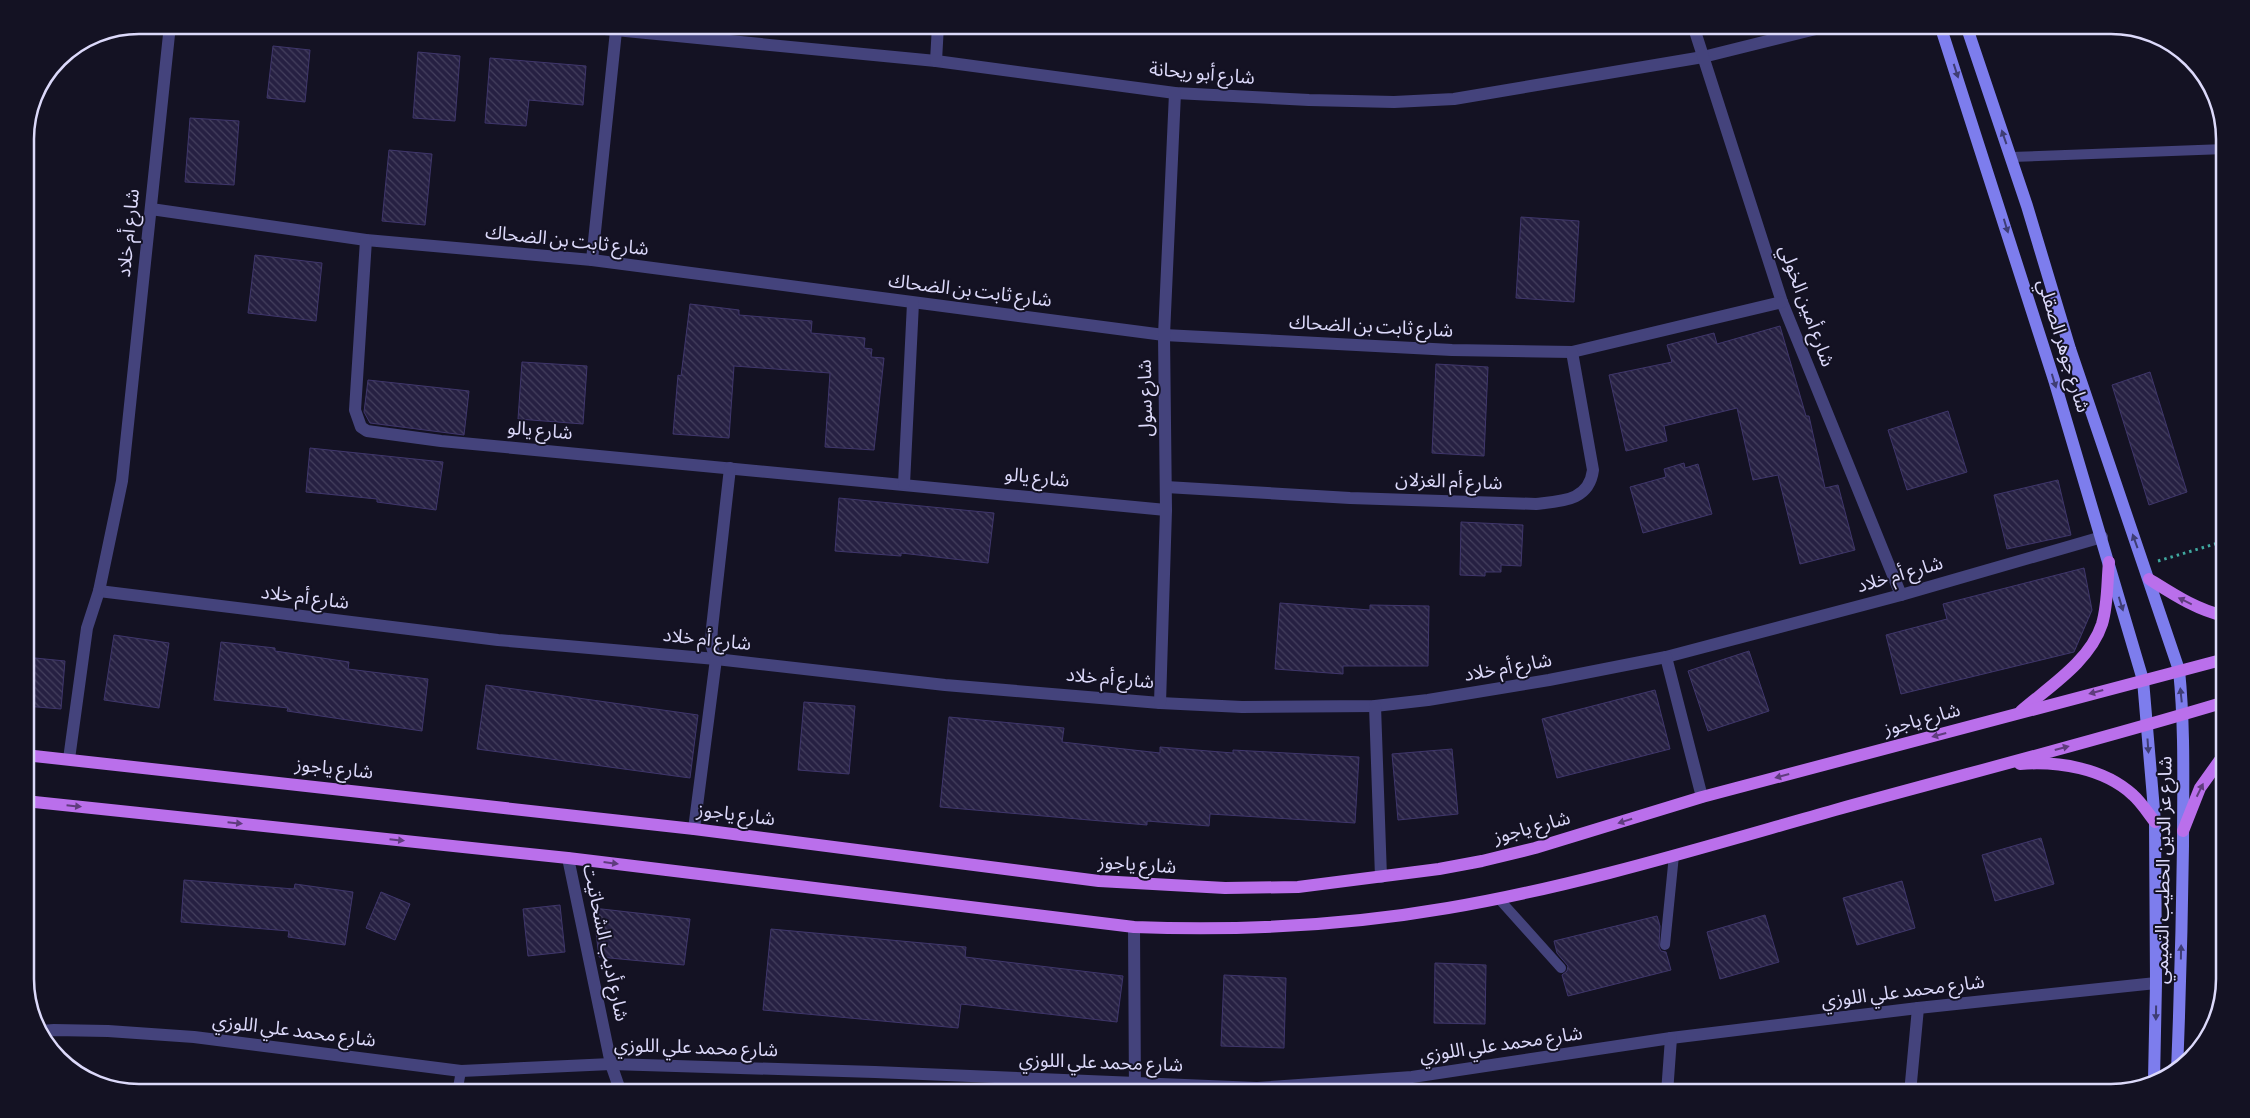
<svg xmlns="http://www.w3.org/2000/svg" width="2250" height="1118" viewBox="0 0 2250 1118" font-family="'Alegreya Sans','Noto Sans Arabic',sans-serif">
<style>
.building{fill:url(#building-back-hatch);stroke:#3f366b}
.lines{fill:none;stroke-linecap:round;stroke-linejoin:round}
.path{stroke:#40a89f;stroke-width:3;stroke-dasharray:2.5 4;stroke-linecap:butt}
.lane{stroke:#44437c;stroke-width:10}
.street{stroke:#44437c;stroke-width:12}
.secondary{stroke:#7d7ded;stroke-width:12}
.primary{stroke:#ba6feb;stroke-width:12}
.oneway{fill:#3e3d74}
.oneway2{fill:#5f3c7d}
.labels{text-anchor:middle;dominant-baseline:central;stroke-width:4;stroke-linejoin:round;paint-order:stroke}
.street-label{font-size:19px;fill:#dcd9fa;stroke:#141223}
.rim{fill:none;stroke:#dcd9fa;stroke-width:2.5}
</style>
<defs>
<pattern id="building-back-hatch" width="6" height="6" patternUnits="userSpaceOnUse" patternTransform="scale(1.25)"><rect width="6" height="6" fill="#262042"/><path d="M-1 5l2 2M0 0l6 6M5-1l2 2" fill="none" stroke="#45405e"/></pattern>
</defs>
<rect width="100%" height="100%" fill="#141223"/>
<g class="building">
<path d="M273 46 310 50 305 102 267 98Z"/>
<path d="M418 52 460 56 455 121 413 118Z"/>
<path d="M490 58 586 66 583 105 529 100 526 126 485 123Z"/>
<path d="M190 118 239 121 234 185 185 182Z"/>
<path d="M389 150 432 154 425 225 382 221Z"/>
<path d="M1521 217 1579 221 1574 302 1516 298Z"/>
<path d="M255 255 322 263 316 321 248 313Z"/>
<path d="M690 304 739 310V315L812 321 811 333 865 338 864 348 872 349 871 357 884 358 874 450 825 447 830 373 734 366 729 438 673 434 678 375 681 376Z"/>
<path d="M1780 326 1806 416H1809L1825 488 1838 485 1855 550 1800 564 1778 475 1753 480 1737 408 1664 426 1667 441 1626 451 1609 375 1672 362 1667 345 1714 333 1717 344Z"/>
<path d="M522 362 587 366 583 424 518 419Z"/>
<path d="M1436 364 1488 367 1484 456 1432 453Z"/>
<path d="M2150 372 2187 492 2149 505 2112 385Z"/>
<path d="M368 380 469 391 464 435 370 423 364 412Z"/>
<path d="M1948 411 1967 472 1907 490 1888 430Z"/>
<path d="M310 448 443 462 436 510 377 502V499L306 492Z"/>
<path d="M1684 463 1685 468 1698 464 1712 514 1643 533 1630 487 1666 477 1664 469Z"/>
<path d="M2058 480 2071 535 2007 549 1994 495Z"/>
<path d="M839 498 994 513 988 563 901 553V556L835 551Z"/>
<path d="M1461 522 1523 525 1521 566 1501 565V572H1485V576L1460 575Z"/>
<path d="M2084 568 2092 610 2074 652 1901 694 1886 635 1947 619 1943 604Z"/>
<path d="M1280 603 1370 610V605L1429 606 1428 666H1343V674L1275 669Z"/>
<path d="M114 635 169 643 159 708 104 700Z"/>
<path d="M221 642 275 648V651L349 662 348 669 428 679 422 731 287 711 288 708 214 700Z"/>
<path d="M1749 651 1769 711 1708 731 1688 671Z"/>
<path d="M25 657 65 661 61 709 25 706Z"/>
<path d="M486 685 698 715 690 778 477 749Z"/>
<path d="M1655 690 1670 749 1557 778 1542 719Z"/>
<path d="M804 702 855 706 849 774 798 770Z"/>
<path d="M949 717 1064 728 1062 742 1160 753V747L1233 753V750L1359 757 1355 823 1210 814 1209 826 1147 821V825L940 807Z"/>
<path d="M1452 749 1458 814 1398 820 1392 754Z"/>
<path d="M2041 838 2054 884 1995 901 1982 855Z"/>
<path d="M184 880 294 889 295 884 353 892 345 945 288 937 289 931 181 922Z"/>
<path d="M1902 881 1915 928 1857 945 1843 898Z"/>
<path d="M381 892 410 904 395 940 366 928Z"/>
<path d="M560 905 565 952 528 956 523 909Z"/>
<path d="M593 908 690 919 684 965 599 957Z"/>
<path d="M1765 915 1779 962 1720 979 1707 932Z"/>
<path d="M1657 916 1660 926 1659 947 1661 951 1666 952 1671 970 1568 996 1562 975 1567 971 1568 966 1557 953 1554 941Z"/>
<path d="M771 929 966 947 965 957 1123 976 1117 1022 961 1004 958 1028 763 1010Z"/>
<path d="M1435 963 1486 965 1485 1024 1434 1023Z"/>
<path d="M1224 975 1286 978 1284 1048 1221 1046Z"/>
</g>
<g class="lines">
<path class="path" d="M2158 561 2225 541"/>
<g class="lane">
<path d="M2011 157 2225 149"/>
<path d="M1499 899 1561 968"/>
<path d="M1665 945 1674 855"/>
<path d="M457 1093 461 1071"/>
</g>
<g class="street">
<path d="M564 25 936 61 1175 93 1309 100 1394 102 1454 99 1703 57 1832 25"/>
<path d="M1693 25 1782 302 1901 595"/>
<path d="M936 61 938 25"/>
<path d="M151 209 366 240 592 260 1164 335 1452 350 1572 352 1782 302"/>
<path d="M366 240 355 410 361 427 367 431 441 441 1166 510"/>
<path d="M592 260 616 31"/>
<path d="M904 484 913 303"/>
<path d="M1166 487 1350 498 1536 504C1562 501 1589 501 1593 470L1572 352"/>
<path d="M99 591 498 640 716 659 945 685 1160 703 1242 707 1375 706 1428 700 1549 680 1666 657 1901 595 2102 537"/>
<path d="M1666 657 1702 797"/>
<path d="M1160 703 1166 510 1164 335 1175 93"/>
<path d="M1375 706 1381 877"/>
<path d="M69 759 87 628 99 591 122 481 170 25"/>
<path d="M694 829 716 659 711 644 712 628 730 468"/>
<path d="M568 858 611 1064 621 1093"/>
<path d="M1134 927 1135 1093"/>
<path d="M40 1031 54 1030 108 1031 194 1037 461 1071 611 1064 875 1072 1257 1088 1412 1077 1671 1038 1918 1008 2156 983"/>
<path d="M1667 1093 1671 1038"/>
<path d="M1910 1093 1918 1008"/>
</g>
<g class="secondary">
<path d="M1940 25 2055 383 2143 680 2155 822 2156 983 2154 1080"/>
<path d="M1966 25 2027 206 2070 349 2179 670C2185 729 2183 787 2183 846 2182 921 2180 996 2177 1071"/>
</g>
<g class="primary">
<path d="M2149 579C2173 594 2197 610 2225 616"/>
<path d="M2021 711C2050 686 2090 661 2102 624 2108 604 2107 582 2109 562"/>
<path d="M25 755 694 829 1099 881 1225 888 1298 887 1439 869 1482 861 1535 848 1702 797 2225 659"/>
<path d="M2020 764C2058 761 2104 768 2133 795 2141 802 2148 813 2155 822"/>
<path d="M25 801 568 858 1134 927C1239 931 1344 926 1448 908 1578 886 1707 846 1835 810 1965 774 2096 741 2225 702"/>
<path d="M2183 831 2200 788 2225 753"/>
</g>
</g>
<defs><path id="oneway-solid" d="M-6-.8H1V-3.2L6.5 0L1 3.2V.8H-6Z" transform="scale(1.25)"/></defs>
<g class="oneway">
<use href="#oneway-solid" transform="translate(1956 71) rotate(72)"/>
<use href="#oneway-solid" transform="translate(2004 137) rotate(-109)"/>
<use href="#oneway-solid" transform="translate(2006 226) rotate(73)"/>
<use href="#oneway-solid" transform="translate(2054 381) rotate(73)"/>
<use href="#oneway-solid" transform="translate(2135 541) rotate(-110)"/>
<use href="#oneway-solid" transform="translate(2121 604) rotate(73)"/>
<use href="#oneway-solid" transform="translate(2181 695) rotate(-96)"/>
<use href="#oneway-solid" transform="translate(2148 746) rotate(86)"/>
<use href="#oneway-solid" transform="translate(2181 952) rotate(-89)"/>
<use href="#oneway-solid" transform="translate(2156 1013) rotate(91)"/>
</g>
<g class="oneway2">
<use href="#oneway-solid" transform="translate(2185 601) rotate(-154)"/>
<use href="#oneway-solid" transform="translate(2096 692) rotate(165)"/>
<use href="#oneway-solid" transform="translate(1939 735) rotate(165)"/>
<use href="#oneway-solid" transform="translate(2062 748) rotate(-15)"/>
<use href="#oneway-solid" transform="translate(1782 776) rotate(165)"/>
<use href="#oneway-solid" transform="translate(2200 790) rotate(-64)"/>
<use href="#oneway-solid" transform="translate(74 806) rotate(6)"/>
<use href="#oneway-solid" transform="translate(1625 821) rotate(163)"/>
<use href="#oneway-solid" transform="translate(235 823) rotate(6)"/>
<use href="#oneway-solid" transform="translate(397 840) rotate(6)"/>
<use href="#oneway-solid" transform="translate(611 863) rotate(7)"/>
</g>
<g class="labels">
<g class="street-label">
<text transform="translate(1202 74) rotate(5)">شارع أبو ريحانة</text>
<text transform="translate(129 233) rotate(-84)">شارع أم خلاد</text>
<text transform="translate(567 241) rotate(6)">شارع ثابت بن الضحاك</text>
<text transform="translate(970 291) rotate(7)">شارع ثابت بن الضحاك</text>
<text transform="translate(1806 306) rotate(70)">شارع أمين الخولي</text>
<text transform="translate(1371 327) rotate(3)">شارع ثابت بن الضحاك</text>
<text transform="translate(2063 346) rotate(73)">شارع جوهر الصقلي</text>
<text transform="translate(1146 398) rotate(-91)">شارع سول</text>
<text transform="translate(540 431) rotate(5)">شارع يالو</text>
<text transform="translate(1037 478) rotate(6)">شارع يالو</text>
<text transform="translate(1449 482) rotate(2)">شارع أم الغزلان</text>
<text transform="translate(1900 575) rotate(-16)">شارع أم خلاد</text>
<text transform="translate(305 598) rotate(7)">شارع أم خلاد</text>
<text transform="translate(707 640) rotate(6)">شارع أم خلاد</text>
<text transform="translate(1508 668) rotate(-10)">شارع أم خلاد</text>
<text transform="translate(1110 679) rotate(5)">شارع أم خلاد</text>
<text transform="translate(1922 720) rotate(-15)">شارع ياجوز</text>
<text transform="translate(334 769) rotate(6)">شارع ياجوز</text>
<text transform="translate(736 815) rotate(7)">شارع ياجوز</text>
<text transform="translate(1532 828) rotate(-15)">شارع ياجوز</text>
<text transform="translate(1137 865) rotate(4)">شارع ياجوز</text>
<text transform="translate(2164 870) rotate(-89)">شارع عز الدين الخطيب التميمي</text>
<text transform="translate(605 943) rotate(78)">شارع أديب الشحاتيت</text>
<text transform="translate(1903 992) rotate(-7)">شارع محمد علي اللوزي</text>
<text transform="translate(294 1031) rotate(7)">شارع محمد علي اللوزي</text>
<text transform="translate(1501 1045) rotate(-8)">شارع محمد علي اللوزي</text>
<text transform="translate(696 1048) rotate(2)">شارع محمد علي اللوزي</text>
<text transform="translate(1101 1063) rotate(2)">شارع محمد علي اللوزي</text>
</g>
</g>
<path d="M0 0H2250V1118H0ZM139 34H2111A105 105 0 0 1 2216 139V979A105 105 0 0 1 2111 1084H139A105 105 0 0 1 34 979V139A105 105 0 0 1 139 34Z" fill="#141223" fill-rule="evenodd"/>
<path class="rim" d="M139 34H2111A105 105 0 0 1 2216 139V979A105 105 0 0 1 2111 1084H139A105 105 0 0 1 34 979V139A105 105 0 0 1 139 34Z"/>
</svg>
